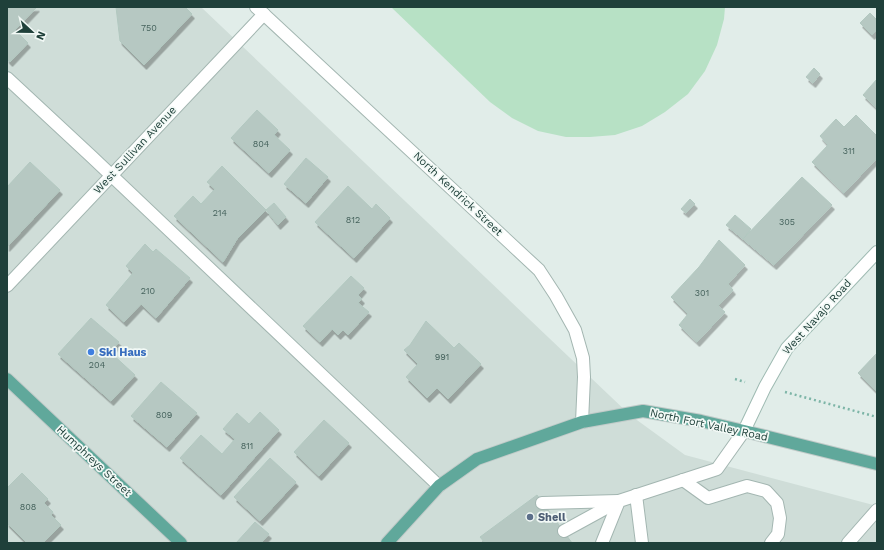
<svg xmlns="http://www.w3.org/2000/svg" width="884" height="550" viewBox="0 0 884 550" font-family="'Work Sans',sans-serif">
<style>
.built{fill:#cfddd8}
.green{fill:#b7e1c5}
.building{fill:#b6c8c2;stroke:#b2c8c0;filter:url(#shadow)}
.lines{fill:none;stroke-linecap:round;stroke-linejoin:round}
.lane-casing{stroke:#a3b6b1;stroke-width:14}
.street-casing{stroke:#a3b6b1;stroke-width:14}
.secondary-casing{stroke:#9ebab2;stroke-width:14}
.primary-casing{stroke:#c0cac8;stroke-width:14}
.path{stroke:#7db5a7;stroke-width:2.5;stroke-dasharray:2 3;stroke-linecap:butt}
.lane{stroke:#fff;stroke-width:12}
.street{stroke:#fff;stroke-width:12}
.secondary{stroke:#fff;stroke-width:12}
.primary{stroke:#60a89b;stroke-width:12}
.shop-dot{fill:#3f7fe0;stroke:#f2f9f6;stroke-width:1.5}
.service-dot{fill:#5c6f8a;stroke:#f2f9f6;stroke-width:1.5}
.labels{text-anchor:middle;dominant-baseline:central;stroke-width:3.5;stroke-linejoin:round;paint-order:stroke}
.number-label{font-size:9px;fill:#45625c}
.street-label{font-size:11px;fill:#1f403a;stroke:#f2f9f6}
.shop-label{font-size:11px;font-weight:bold;fill:#366cbe;stroke:#f2f9f6;text-anchor:start}
.service-label{font-size:11px;font-weight:bold;fill:#4e5e75;stroke:#f2f9f6;text-anchor:start}
</style>
<defs>
<filter id="shadow"><feDropShadow dx="2.5" dy="4.5" stdDeviation="0" flood-color="#0004"/></filter>
</defs>
<rect width="100%" height="100%" fill="#e1ede9"/>
<path class="built" d="M7 7H201L630 415 685 455 877 506V543H7Z"/>
<path class="green" d="M391 7H725L724 19 717 45 705 71 688 94 665 112 642 126 615 135 590 137H566L538 131 512 118 490 102Z"/>
<g class="building">
<path d="M7 7H37L15 30 28 43 10 62 7 59Z"/>
<path d="M116 7H185L192 14 144 65 120 41Z"/>
<path d="M870 13 877 20V30L872 35 860 23Z"/>
<path d="M814 68 820 74 813 83 806 77Z"/>
<path d="M877 79V108L863 95Z"/>
<path d="M257 110 278 130 274 135 290 150 269 173 231 138Z"/>
<path d="M856 115 877 136V158L844 193 812 162 828 145 820 136 836 119 844 127Z"/>
<path d="M306 158 328 177 306 203 284 184Z"/>
<path d="M30 162 60 190 7 247V187Z"/>
<path d="M222 166 266 210 237 239 223 262 174 216 193 196 201 204 215 189 207 182Z"/>
<path d="M802 177 832 205 774 265 743 239Z"/>
<path d="M348 186 372 209 376 204 390 218 354 258 315 222Z"/>
<path d="M690 199 695 204 686 213 681 209Z"/>
<path d="M274 203 286 217 278 225 266 210Z"/>
<path d="M735 215 751 229 743 239 726 225Z"/>
<path d="M719 240 745 265 728 284 733 290 718 306 725 312 697 342 679 325 688 314 671 297 699 267Z"/>
<path d="M145 244 153 252 156 249 190 278 156 318 141 304 124 322 106 305 133 273 126 266Z"/>
<path d="M351 276 364 288 358 295 362 299 358 303 369 312 348 335 343 330 338 335 332 329 320 342 303 326Z"/>
<path d="M91 318 119 342 110 352 135 375 111 401 58 354Z"/>
<path d="M426 321 454 348 459 343 481 364 448 399 437 388 427 398 406 377 418 364 404 350 410 345Z"/>
<path d="M877 353V392L858 373Z"/>
<path d="M161 382 197 413 167 447 131 416Z"/>
<path d="M260 412 279 430 221 495 180 458 201 435 222 454 235 439 223 429 237 413 249 424Z"/>
<path d="M324 420 349 443 319 476 294 452Z"/>
<path d="M270 458 296 482 260 521 234 497Z"/>
<path d="M22 473 48 499 44 503 53 512 51 515 61 525 43 543H27L7 523V488Z"/>
<path d="M537 495 572 543H485L480 537Z"/>
<path d="M255 522 269 534 261 543H236Z"/>
</g>
<g class="lines">
<defs>
<g id="lane">
<path d="M7 78 92 157 439 486"/>
<path d="M683 480 708 498 747 486 766 491 777 503 780 518 778 534 771 543"/>
<path d="M636 495 642 543"/>
<path d="M542 503 619 501"/>
<path d="M564 531 617 502"/>
<path d="M602 543 619 501 717 469 744 431"/>
<path d="M848 543 877 510"/>
</g>
<g id="street">
<path d="M256 7 539 270 556 296 575 330 583 358 584 377 582 422"/>
<path d="M7 286 264 14"/>
</g>
<path id="secondary" d="M744 431 765 387 787 348 877 252"/>
<g id="primary">
<path d="M7 379 181 543"/>
<path d="M387 543 439 486 477 459 582 422 643 411 701 421 744 431 877 464"/>
</g>
</defs>
<use href="#lane" class="lane-casing"/>
<use href="#street" class="street-casing"/>
<use href="#secondary" class="secondary-casing"/>
<use href="#primary" class="primary-casing"/>
<g class="path">
<path d="M735 379 745 382"/>
<path d="M785 392 877 417"/>
</g>
<use href="#lane" class="lane"/>
<use href="#street" class="street"/>
<use href="#secondary" class="secondary"/>
<use href="#primary" class="primary"/>
</g>
<circle class="shop-dot" cx="91" cy="352" r="4"/>
<circle class="service-dot" cx="530" cy="517" r="4"/>
<g class="labels">
<g class="number-label">
<text x="149" y="28">750</text>
<text x="261" y="144">804</text>
<text x="849" y="151">311</text>
<text x="220" y="213">214</text>
<text x="353" y="220">812</text>
<text x="787" y="222">305</text>
<text x="148" y="291">210</text>
<text x="702" y="293">301</text>
<text x="442" y="357">991</text>
<text x="97" y="365">204</text>
<text x="164" y="415">809</text>
<text x="247" y="446">811</text>
<text x="28" y="507">808</text>
</g>
<g class="street-label">
<text transform="translate(135 150) rotate(-47)">West Sullivan Avenue</text>
<text transform="translate(458 194) rotate(43)">North Kendrick Street</text>
<text transform="translate(817 317) rotate(-48)">West Navajo Road</text>
<text transform="translate(709 425) rotate(12)">North Fort Valley Road</text>
<text transform="translate(94 461) rotate(43)">Humphreys Street</text>
</g>
<g class="shop-label">
<text x="99" y="352">Ski Haus</text>
</g>
<g class="service-label">
<text x="538" y="517">Shell</text>
</g>
</g>
<rect width="884" height="550" fill="none" stroke="#1f403a" stroke-width="16"/>
<g transform="translate(32 32) rotate(112)" stroke="#f2f9f6" stroke-width="3" paint-order="stroke">
<path d="M0-3L7 15L0 10L-7 15Z" fill="#1f403a"/>
<text y="-6" font-size="11" font-weight="bold" text-anchor="middle" fill="#1f403a">N</text>
</g>
</svg>
